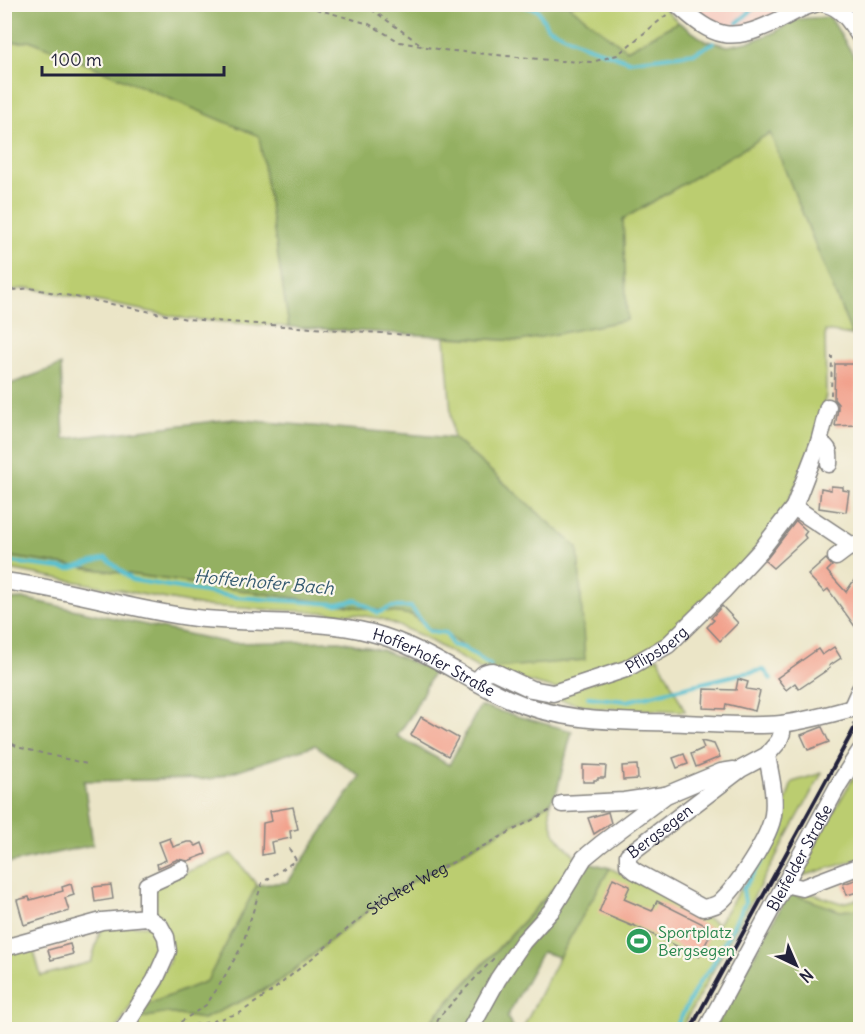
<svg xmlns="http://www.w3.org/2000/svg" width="865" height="1034" viewBox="0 0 865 1034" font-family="Delius,sans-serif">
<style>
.built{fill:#f7d1c6}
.green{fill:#bbcd70;stroke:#6e7856;stroke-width:1.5}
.forest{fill:#94b062;stroke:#5b694e;stroke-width:1.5}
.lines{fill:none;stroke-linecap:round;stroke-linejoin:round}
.stream{stroke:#55bfd1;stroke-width:4}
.building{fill:#f2a28d}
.minor-casing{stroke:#868481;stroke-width:19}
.path{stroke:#868481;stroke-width:2;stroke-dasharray:4.5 4.5;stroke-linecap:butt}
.minor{stroke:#fff;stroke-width:16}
.rail{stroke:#22223b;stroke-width:4}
.labels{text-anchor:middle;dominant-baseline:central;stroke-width:4.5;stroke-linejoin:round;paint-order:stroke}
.street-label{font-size:16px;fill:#22223b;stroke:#fbf7ec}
.leisure-label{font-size:16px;fill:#27864d;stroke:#fbf7ec;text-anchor:start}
.water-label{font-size:18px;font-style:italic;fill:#345970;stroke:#fbf7ec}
</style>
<rect width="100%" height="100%" fill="#fbf7ec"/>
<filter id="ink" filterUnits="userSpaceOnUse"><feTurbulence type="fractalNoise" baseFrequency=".0167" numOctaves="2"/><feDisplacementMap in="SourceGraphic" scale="12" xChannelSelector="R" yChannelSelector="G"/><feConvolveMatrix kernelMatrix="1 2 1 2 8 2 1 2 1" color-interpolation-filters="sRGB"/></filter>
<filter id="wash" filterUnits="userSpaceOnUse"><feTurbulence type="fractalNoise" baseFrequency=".008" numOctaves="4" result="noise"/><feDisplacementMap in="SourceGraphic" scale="24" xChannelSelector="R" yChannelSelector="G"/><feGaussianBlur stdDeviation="1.35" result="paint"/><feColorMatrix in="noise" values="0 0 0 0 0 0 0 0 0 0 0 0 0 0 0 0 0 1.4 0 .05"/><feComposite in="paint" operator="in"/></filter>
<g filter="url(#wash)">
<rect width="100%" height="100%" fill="#ebe5c7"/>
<path class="built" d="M688 5H796L751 26 720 29Z"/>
<g class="green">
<path d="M568 5H661L678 22 627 50Z"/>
<path d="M32 41 260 135 289 327 187 319 30 288 5 291V43Z"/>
<path d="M770 132 852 335 825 331 826 395 819 423 809 456 776 528 661 648 555 689 478 668 420 635 382 619 354 614 203 606 5 568 4 556 412 615 428 629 442 632 494 668 578 548 453 438 445 337 521 341 623 219Z"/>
<path d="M658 657 685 711 597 708 550 698Z"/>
<path d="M860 766V859L795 878Z"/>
<path d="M822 773 681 1029 522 1030 559 957 610 868 718 924 776 833 792 782Z"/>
<path d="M550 803C549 833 559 841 580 860L433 1018 426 1029 134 1030 132 1027 136 1019 167 1013 203 1019 256 994 280 981 385 897Z"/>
<path d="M232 854 257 885 207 981 144 1006 170 959 149 915V887Z"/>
<path d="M794 888 841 903 860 899V909L840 911 789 893Z"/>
<path d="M102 925 151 926 161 943 160 955 117 1029 5 1030V952L32 944 41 976 91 962Z"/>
</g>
<g class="forest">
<path d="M5 4 568 5 627 50 678 22 704 40 728 46 752 41 775 32 796 19 830 17 860 66V336L852 335 770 133 623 219 627 320 521 341 289 327 259 136 32 41 5 43Z"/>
<path d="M61 365 64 439 232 419 453 438 578 548 585 660 494 668 442 632 428 629 412 615 5 556V386Z"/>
<path d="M26 599 229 643 340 641 382 650 434 671 412 714 397 736 449 765 480 706 572 731 557 791 550 803 385 897 280 981 256 994 203 1019 167 1013 136 1019 144 1006 207 981 257 885 288 882 360 776 315 745 211 779 84 781 93 845 5 864V600Z"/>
<path d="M580 860 610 868 559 957 542 952 507 1017 514 1029 426 1030 433 1019Z"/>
<path d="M789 893 840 911 860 909V1029L713 1030Z"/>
</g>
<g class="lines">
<g class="stream">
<path d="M518 4 538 10 547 27 584 45 629 61 695 53 713 43"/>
<path d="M737 23 759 4"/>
<path d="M4 558 11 562 69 569 106 558 132 580 235 597 337 604 357 600 378 613 391 607H411L429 631 446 633 452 645 464 648 491 666"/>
<path d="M588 697 627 701 740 674 764 670 771 679"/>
<path d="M674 1030 700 981 711 968 745 903 743 889 780 834 784 821"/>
</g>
</g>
<g id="blocks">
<g class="building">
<path d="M835 364H857L856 425 835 426 838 409V404L834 399Z"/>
<path d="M831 486 843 487V490L849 491 846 512 819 508 821 488 831 490Z"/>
<path d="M796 521 807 531 804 535 806 538 773 568 765 561Z"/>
<path d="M826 559 832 566 827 571 846 592 861 570V635L828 589 824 592 808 575Z"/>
<path d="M722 606 738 623 720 641 707 627 714 620 711 618Z"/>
<path d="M834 647 841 658 829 666 830 668 799 689 795 683 786 690 777 678 818 649 822 655Z"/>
<path d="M738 679 748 682 746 689 760 691 755 711 726 704 725 709 703 708 704 689 736 690Z"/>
<path d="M421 717 458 738 448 756 411 735Z"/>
<path d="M822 727 829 742 808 750 801 735Z"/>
<path d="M701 741 714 744 720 757 696 767 691 754 704 748Z"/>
<path d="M684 754 688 764 677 768 673 758Z"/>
<path d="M583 765 606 766 605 778H598V780H594V782H583Z"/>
<path d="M637 765 638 779 623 780 622 766Z"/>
<path d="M293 807 298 829 290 831 291 838 271 842 273 853 262 855 263 823 272 821 270 811Z"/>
<path d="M608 812 611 823 594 834 588 818Z"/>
<path d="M170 838 173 847 187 842H192L196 846 202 843 206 854 188 861 178 859 158 868 157 864 166 860 159 842Z"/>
<path d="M613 878 630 886 624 899 652 911 657 901 713 929 699 957 633 925 632 926 599 912Z"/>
<path d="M861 878V891L847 895 843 884Z"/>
<path d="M71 884 74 895 65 898 69 911 24 925 17 900 29 897 30 900 63 891 62 887Z"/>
<path d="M111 885 113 899 95 902 93 887Z"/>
<path d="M70 944 73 954 51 960 48 950Z"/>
</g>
</g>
</g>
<g filter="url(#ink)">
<use href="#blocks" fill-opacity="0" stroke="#868481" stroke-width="1.5"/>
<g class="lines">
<defs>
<g id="minor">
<path d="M677 4C714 39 731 43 777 21 789 15 801 7 815 4"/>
<path d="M825 4C842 7 852 24 860 37"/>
<path d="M819 442C830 448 830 452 829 464"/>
<path d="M794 507 860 551"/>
<path d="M836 557 852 545"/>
<path id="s2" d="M4 581C69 589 131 610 196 618 255 625 315 618 372 633 422 646 461 677 507 698 563 724 625 721 685 723 717 724 749 727 781 724 807 721 835 713 860 706"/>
<path id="s3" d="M477 682C481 675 484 671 493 671L531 689 553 693 626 669 668 645 723 591 761 550 794 507 819 442 828 407"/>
<path d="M851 709 860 689"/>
<path id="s4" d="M767 755C770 774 776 795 773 815 770 837 737 887 720 902 716 906 708 907 703 908L635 871 628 865V855L741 769 767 755 779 741 782 733V724"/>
<path d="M562 804 624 801 665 795"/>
<path d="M784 884 802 888 860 866"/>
<path d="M147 917V885L182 869"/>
<path d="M4 948 102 921 147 917 160 926 166 937 168 951 155 980 123 1030"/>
<path d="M470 1030 498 979 523 942 552 910 584 858 601 844 666 795 721 772 734 770"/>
<path id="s5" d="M706 1030 839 784 860 751"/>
</g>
</defs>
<use href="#minor" class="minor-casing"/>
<g class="path">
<path d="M299 4 369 24 400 42 443 50 561 61 592 62 617 55 669 13"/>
<path d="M364 4 423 46"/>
<path d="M4 291 30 288 187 319 409 335"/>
<path d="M831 395 832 356"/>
<path d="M852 723 860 727"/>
<path d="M4 740 21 748 87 764"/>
<path id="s1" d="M141 1027 171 1029 210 1022 240 1013 272 991 384 899 551 810"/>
<path d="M173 1027 206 1005 219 986 242 946 262 883 296 860 287 845"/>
<path d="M433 1030 440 1016 494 958"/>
</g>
<use href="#minor" class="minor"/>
<path class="rail" d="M690 1030 860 718"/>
</g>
</g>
<defs>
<symbol id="stadium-disc" viewBox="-11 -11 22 22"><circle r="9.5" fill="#2e9e5b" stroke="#fbf7ec"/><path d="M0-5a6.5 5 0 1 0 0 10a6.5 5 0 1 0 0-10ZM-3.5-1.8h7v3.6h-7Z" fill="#fff"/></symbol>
</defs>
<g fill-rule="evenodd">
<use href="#stadium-disc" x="624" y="926" width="30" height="30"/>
</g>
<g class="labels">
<g class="street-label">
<text stroke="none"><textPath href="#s3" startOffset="198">Pflipsberg</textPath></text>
<text stroke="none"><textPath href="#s2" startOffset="441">Hofferhofer Straße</textPath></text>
<text stroke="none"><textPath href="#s4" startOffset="318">Bergsegen</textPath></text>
<text stroke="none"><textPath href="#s5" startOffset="196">Bleifelder Straße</textPath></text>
<text stroke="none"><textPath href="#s1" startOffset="310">Stöcker Weg</textPath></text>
</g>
<g class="leisure-label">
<text x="658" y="932">Sportplatz<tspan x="658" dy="18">Bergsegen</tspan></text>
</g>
<g class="water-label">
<text transform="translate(264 582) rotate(5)">Hofferhofer Bach</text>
</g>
</g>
<rect width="865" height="1034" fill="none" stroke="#fbf7ec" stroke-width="24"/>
<g transform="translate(796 965) rotate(136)" stroke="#fbf7ec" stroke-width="4.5" paint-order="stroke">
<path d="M0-4.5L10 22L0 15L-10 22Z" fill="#22223b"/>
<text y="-9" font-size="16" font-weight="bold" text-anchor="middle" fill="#22223b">N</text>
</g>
<path d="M42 66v9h182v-9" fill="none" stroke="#22223b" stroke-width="3"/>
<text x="51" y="66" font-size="18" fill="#22223b" stroke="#fbf7ec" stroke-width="4.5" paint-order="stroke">100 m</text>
</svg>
